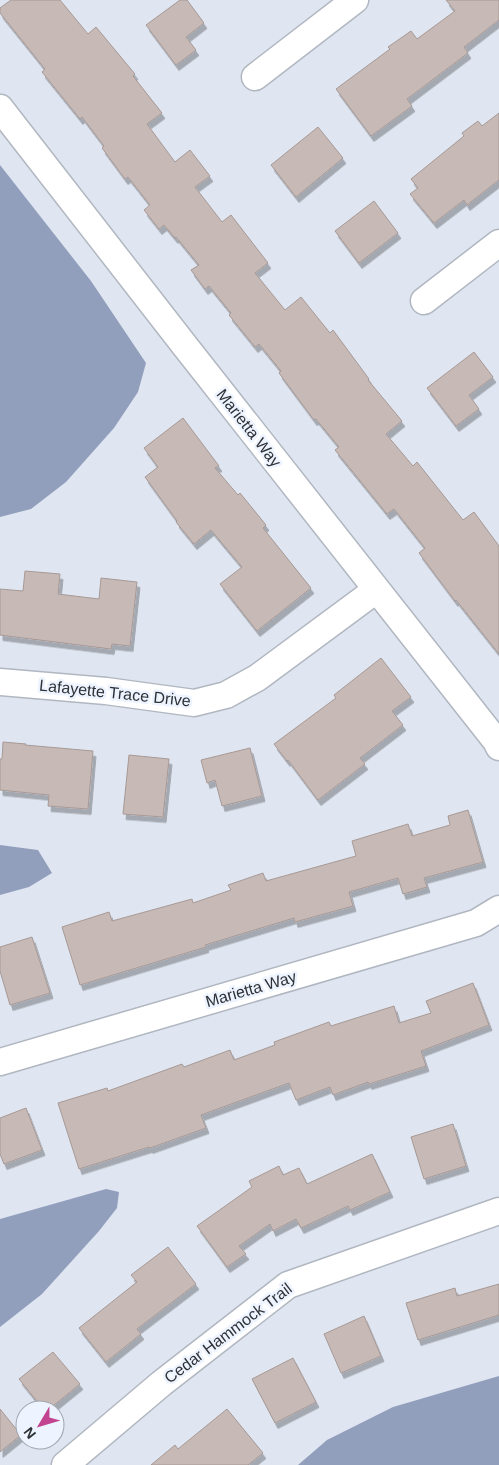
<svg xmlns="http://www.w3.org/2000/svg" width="499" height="1465" viewBox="0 0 499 1465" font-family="Helvetica,sans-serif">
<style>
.water{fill:#919fbd}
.building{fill:#c7b9b6;stroke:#a69996;filter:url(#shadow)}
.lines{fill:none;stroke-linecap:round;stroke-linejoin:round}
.minor-casing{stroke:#b1b7c1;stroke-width:29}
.minor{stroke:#fff;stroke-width:26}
.labels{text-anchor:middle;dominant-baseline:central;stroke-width:5;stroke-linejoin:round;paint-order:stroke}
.street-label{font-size:16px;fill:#2e3135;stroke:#edf4ff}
</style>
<defs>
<filter id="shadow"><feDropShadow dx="3" dy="5.5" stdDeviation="0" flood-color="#0004"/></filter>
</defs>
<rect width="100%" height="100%" fill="#e0e6f1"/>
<g class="water">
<path d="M0 165 91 281 146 363 138 392 114 428 66 482 31 509 0 517Z"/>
<path d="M0 845 38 850 52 873 29 887 0 895Z"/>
<path d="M106 1189 119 1192 117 1208 99 1231 42 1294 0 1327V1219Z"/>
<path d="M499 1376V1465H298L327 1440 393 1407Z"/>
</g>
<g class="building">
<path d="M11 0H60L88 34 96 27 135 74 133 76 162 113 147 124 175 162 190 150 210 176 195 187 222 222 231 215 268 263 255 273 285 310 301 297 330 333 333 330 369 379 368 380 402 421 386 434 413 466 417 462 463 520 474 512 499 546V654L456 600 455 601 419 553 425 548 394 509 387 514 335 450 339 447 316 419 314 420 279 373 281 371 259 344 255 347 229 315 231 313 209 286 205 289 191 270 199 265 176 237 175 238 164 225 159 229 144 210 150 205 128 177 125 179 102 148 104 146 82 117 80 119 42 72 45 69 0 13V8Z"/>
<path d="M180 0H187L204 23 186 37 196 50 176 65 146 25Z"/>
<path d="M446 0H499V20L464 47 468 53 407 99 412 106 371 136 336 89 390 49 388 47 411 31 417 39 455 11Z"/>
<path d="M499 113V180L467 205 464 200 434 223 410 194 418 188 411 179 464 136 462 133 478 121 482 126Z"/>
<path d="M318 127 343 158 296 197 271 165Z"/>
<path d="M374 201 398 233 359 263 335 231Z"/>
<path d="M474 352 493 377 469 395 479 409 456 426 427 388Z"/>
<path d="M183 418 219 466 215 468 238 495 240 493 266 525 263 528 311 588 257 631 220 584 242 567 211 530 194 544 176 522 177 521 145 477 158 467 144 448Z"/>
<path d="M25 571 60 574 58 594 99 599 101 578 137 582 130 646 112 644 111 649 0 635V589L23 591Z"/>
<path d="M381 658 411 697 392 711 403 725 360 758 365 764 318 800 288 760 287 761 274 744 336 698 334 695Z"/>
<path d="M3 742 26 744 25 745 93 751 88 809 48 806 49 795 0 790V759H2Z"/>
<path d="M250 748 262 796 222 806 215 780 207 783 201 760Z"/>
<path d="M129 755 169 759 163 817 123 814Z"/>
<path d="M468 810 483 862 424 878 427 887 403 894 398 878 349 892 353 906 295 922 294 918 205 945 206 947 80 985 62 927 109 912 112 921 192 899 193 903 231 890 228 885 263 873 266 881 356 856 352 841 408 824 412 836 450 825 448 816Z"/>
<path d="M32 937 50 993 10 1005 0 971V947Z"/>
<path d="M473 983 489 1025 421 1051 426 1066 369 1084 368 1082 333 1095 330 1087 296 1100 289 1083 201 1115 206 1128 150 1148 149 1147 79 1169 58 1103 107 1088 108 1091 182 1064 184 1067 230 1050 234 1060 275 1045 274 1042 329 1022 331 1026 394 1006 399 1023 431 1013 426 1001Z"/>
<path d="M26 1108 42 1150 4 1164 0 1154V1118Z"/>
<path d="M453 1124 466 1166 424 1179 411 1137Z"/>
<path d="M372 1154 390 1192 350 1210 348 1206 301 1228 296 1219 273 1231 270 1224 239 1246 246 1254 227 1267 197 1226 252 1187 249 1181 279 1166 283 1175 299 1168 307 1184Z"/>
<path d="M168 1247 196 1284 137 1329 141 1334 106 1362 79 1328 137 1282 131 1275Z"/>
<path d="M499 1284V1315L418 1340 406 1303 455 1288 457 1296Z"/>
<path d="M364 1316 381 1356 341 1373 324 1334Z"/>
<path d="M53 1352 80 1384 48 1410H44L19 1379Z"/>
<path d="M293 1358 316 1402 275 1423 252 1379Z"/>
<path d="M0 1409 21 1435 0 1452Z"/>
<path d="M227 1409 263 1453 248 1465H151L175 1445 178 1449Z"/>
</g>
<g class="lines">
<defs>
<g id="minor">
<path d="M255 77 355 0"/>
<path d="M0 108 185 346 496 741 499 747"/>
<path d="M424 301 499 243"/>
<path d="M0 682 106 691 194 703 226 695 257 678 376 590"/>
<path d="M0 1062 476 923 499 909"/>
<path d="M65 1465 162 1383 288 1285 499 1211"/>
</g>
</defs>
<use href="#minor" class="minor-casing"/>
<use href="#minor" class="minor"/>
</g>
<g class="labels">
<g class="street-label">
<text transform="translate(249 428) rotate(52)">Marietta Way</text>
<text transform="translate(115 693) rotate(6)">Lafayette Trace Drive</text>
<text transform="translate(251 989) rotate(-16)">Marietta Way</text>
<text transform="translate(228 1333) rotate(-37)">Cedar Hammock Trail</text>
</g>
</g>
<g transform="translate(40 1425) rotate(232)"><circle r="24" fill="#edf4ff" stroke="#a1a6ae"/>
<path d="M0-4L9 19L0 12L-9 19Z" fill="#c24390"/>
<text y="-8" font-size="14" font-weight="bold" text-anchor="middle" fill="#2e3135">N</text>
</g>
</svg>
